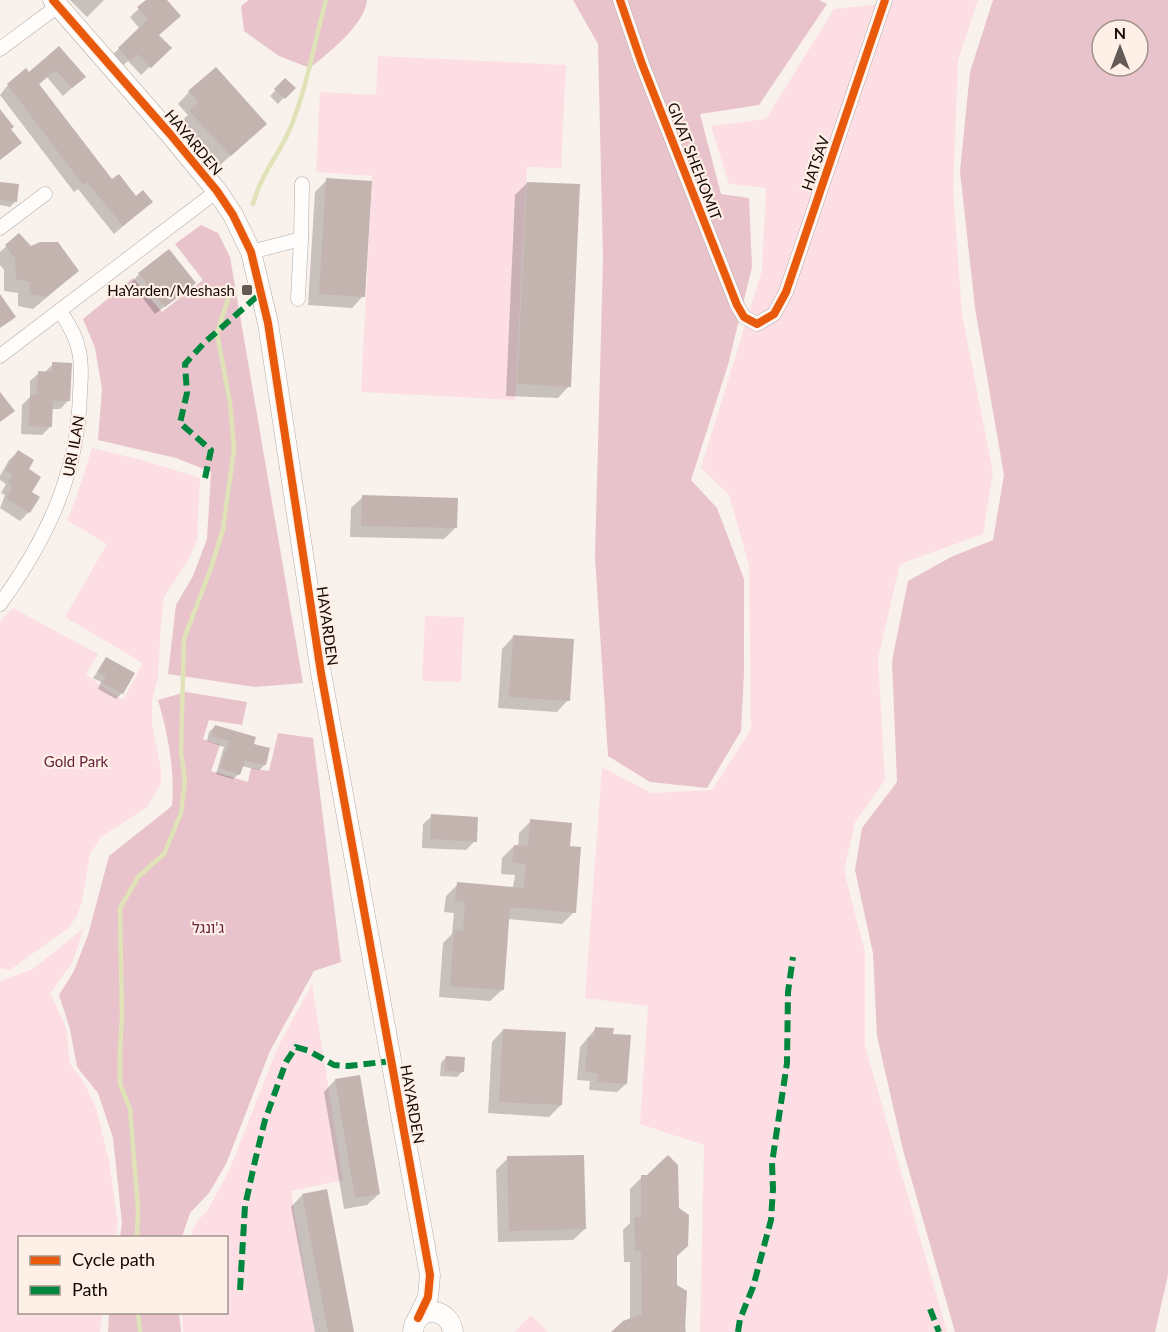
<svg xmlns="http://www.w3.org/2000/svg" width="1168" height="1332" viewBox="0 0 1168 1332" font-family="Lato,'Noto Sans Hebrew',sans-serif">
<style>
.green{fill:#fcdee4}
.forest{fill:#e8c3cc;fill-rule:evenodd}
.shadow{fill:#0003}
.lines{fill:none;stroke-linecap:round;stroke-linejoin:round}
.stream{stroke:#e0e2b8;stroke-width:4.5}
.building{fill:#c3b4b0}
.street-casing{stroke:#b4aaa4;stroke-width:15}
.secondary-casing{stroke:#b4aaa4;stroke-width:21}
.street{stroke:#fefdfc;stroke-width:14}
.secondary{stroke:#fefdfc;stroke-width:20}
.quiet{stroke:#00873e;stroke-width:6;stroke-dasharray:12 6;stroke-linecap:butt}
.cycleway-casing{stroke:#fef0e7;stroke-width:11}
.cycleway{stroke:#e8590c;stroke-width:8}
.poi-dot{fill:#645a55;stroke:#fef0e7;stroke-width:2}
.labels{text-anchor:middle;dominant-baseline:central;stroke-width:4.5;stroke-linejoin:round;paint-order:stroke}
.street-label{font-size:15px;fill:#140904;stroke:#fef0e7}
.poi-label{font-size:15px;fill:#140904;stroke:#fef0e7;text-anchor:end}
.park-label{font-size:15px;fill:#69213e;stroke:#fef0e7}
</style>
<rect width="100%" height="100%" fill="#f9f1ec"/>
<g class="green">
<path d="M893 0H978L958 61 953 189 962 315 993 472 983 534 900 564 878 658 885 780 855 822 844 871 865 952V1046L947 1332H700L704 1145 640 1124 648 1006 585 998 602 767 651 793 712 790 751 729 749 565 729 495 701 468 762 270 766 188 729 184 711 126 766 119 834 9 892 3Z"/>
<path d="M378 56 566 65 561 168 527 167 515 400 361 392 372 176 316 172 320 92 376 95Z"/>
<path d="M92 448 142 460 200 478 197 540 189 558 164 597 161 623 158 678 152 699V724L161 770V784L147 807 101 837 90 854 82 901 77 916 68 928 10 970 0 968V621L13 608 98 654 86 675 123 700 143 663 65 617 107 544 67 520 75 501Z"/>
<path d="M425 616 464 617 461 682 422 681Z"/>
<path d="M84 928 72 963 50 993 66 1027 70 1064 83 1081 96 1108 109 1161 118 1224 115 1237 20 1238V1312L102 1313 100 1332H0V981L33 969Z"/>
<path d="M312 984 343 1180 291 1191 315 1332H183L182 1313 226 1312V1238L190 1237 195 1224 207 1211 229 1171 278 1047Z"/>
<path d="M531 1315 548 1332H514Z"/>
</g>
<g class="forest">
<path d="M249 0H367C365 25 328 53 310 68L279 56 244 31 241 6Z"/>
<path d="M573 0H819L827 4 759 105 700 114 721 194 749 198 752 267 728 365 691 480 717 508 744 579V673L741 731 707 788 650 782 608 756 595 557 603 259 598 44Z"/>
<path d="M993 0H1168V1275L1155 1332H955L903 1150 877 1036 873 953 855 870 862 828 897 782 892 661 908 581 951 557 993 540 1004 475 975 308 960 171 970 72ZM1102 30H1138V66H1102Z"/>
<path d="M201 225 218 233 230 257 303 683 255 687 168 674 176 605 193 576 207 539 211 472 176 458 98 440 102 389 95 348 83 319 133 278 162 312 203 280 175 244Z"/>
<path d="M186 692 247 702 242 725 209 720 203 739 220 745 211 771 248 782 251 768 269 771 278 733 313 738 341 962 314 971 270 1051 226 1164 209 1193 190 1213 182 1237H120L122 1223 113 1138 98 1093 77 1067 70 1029 59 995 74 971 88 935 109 856 172 806C175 771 168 734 158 700Z"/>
<path d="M109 1313H179L181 1332H108Z"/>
</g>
<g class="shadow">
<path d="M70 0H104L87 17Z"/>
<path d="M148 0H165L158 35 170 48 141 75 128 61 120 68 110 57 140 29 130 17Z"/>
<path d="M59 48 75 85 63 96 47 77 38 85 112 181 135 198 151 202 114 234 78 189 74 192 0 95 8 85 29 74Z"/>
<path d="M285 81 293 88 278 104 270 96Z"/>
<path d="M189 92 253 135 218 167 179 123 188 115 178 104Z"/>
<path d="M327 180 363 296 352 308 308 305 315 192Z"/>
<path d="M0 183 16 201 10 207 0 205Z"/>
<path d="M527 183 569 386 558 398 506 396 515 195Z"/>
<path d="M19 235 30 248 78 271 33 309 18 306V293L4 291V270L0 265V252Z"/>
<path d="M139 274 185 291 155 314 131 283Z"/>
<path d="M53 364 69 400 60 409H51V426L42 435 21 434 22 405 30 397V381L39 373H44Z"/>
<path d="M18 452 27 469 30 492 29 512 20 521 0 508 5 495 1 493 6 484 0 480V476L9 460Z"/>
<path d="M363 497 456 527 444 539 350 537 351 508Z"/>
<path d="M513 637 568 700 557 712 498 708 502 649Z"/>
<path d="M106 659 133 674 122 693 116 699 98 689 101 682 93 678Z"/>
<path d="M215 726 252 745 265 765 259 770 241 766 239 774 233 779 216 774 224 747 207 741 209 732Z"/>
<path d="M432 816 475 841 466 850 422 848 423 824Z"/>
<path d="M531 821 574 912 562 924 508 919 502 990 490 1001 439 997 443 943 452 934 454 913 444 912 446 896 458 884 513 888 515 875 501 874 502 858 514 846 518 847 519 833Z"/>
<path d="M596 1028 612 1035 626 1084 617 1092 589 1090 590 1081 577 1080 580 1047Z"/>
<path d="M503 1030 561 1105 549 1117 488 1113 492 1042Z"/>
<path d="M446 1057 463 1071 457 1077 440 1076 441 1063Z"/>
<path d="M335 1080 379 1194 367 1205 344 1209 324 1092Z"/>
<path d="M508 1158 585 1229 573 1240 498 1242 496 1170Z"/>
<path d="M642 1177 676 1256V1286L686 1332H613L630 1320V1262H624L623 1230 630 1223V1189Z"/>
<path d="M302 1195 353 1332H315L291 1207Z"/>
</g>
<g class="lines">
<g class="stream">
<path d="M253 204C261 174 278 156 290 129 307 88 314 43 326 0"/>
<path d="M137 1238 138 1208 130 1109 120 1084V1050L122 1018 120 908 139 876 164 854 181 813 185 780 181 752 184 639 211 568 223 529 234 449 230 403 217 333 230 293"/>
<path d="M138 1312 140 1332"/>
</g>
</g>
<g class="building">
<path d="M146 0H167L181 16 159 35 172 48 151 68 137 54 130 61 118 48 148 19 137 7Z"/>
<path d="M59 46 86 77 72 88 56 70 39 84 112 179 119 174 136 196 143 190 153 202 123 226 87 182 83 185 7 84 26 68 29 72Z"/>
<path d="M216 67 267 124 231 156 189 111 199 102 188 91Z"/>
<path d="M285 78 296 88 285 99 274 89Z"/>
<path d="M0 109 14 127 11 129 22 143 0 160Z"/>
<path d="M326 178 372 181 365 297 319 294Z"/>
<path d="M0 182 19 184 17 202 0 200Z"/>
<path d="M527 182 580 184 571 387 517 384Z"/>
<path d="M19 233 31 246 40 242H58L79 271 46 297 30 294V282L16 279 15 258 5 245Z"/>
<path d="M169 249 196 283 165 307 138 273Z"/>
<path d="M0 294 16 317 0 328Z"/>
<path d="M52 362 72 363 70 401H53L52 427 29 426 30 395H37L38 371 52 372Z"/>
<path d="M0 392 15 411 0 422Z"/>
<path d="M18 450 34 460 29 469 41 477 32 492 40 497 30 513 6 498 13 486 8 483 13 475 5 470Z"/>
<path d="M362 495 458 498 457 528 361 526Z"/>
<path d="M513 635 574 639 570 701 509 697Z"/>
<path d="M106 657 135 673 123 694 102 683 106 676 97 672Z"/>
<path d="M215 725 256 737 254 744 270 748 266 765 245 761 240 775 220 768 229 741 211 736Z"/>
<path d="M431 814 478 817 477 842 430 839Z"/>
<path d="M530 819 572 823 570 846 581 847 576 913 510 907 504 990 450 986 454 930 463 931 465 902 455 901 457 882 524 888 526 864 512 863 514 845 528 846Z"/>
<path d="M595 1027 614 1028 613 1034 631 1035 627 1084 597 1082 598 1073 585 1072 588 1037H594Z"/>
<path d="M503 1029 566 1032 562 1105 499 1102Z"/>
<path d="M446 1056 465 1057 464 1072 445 1071Z"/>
<path d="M360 1075 380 1194 355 1198 335 1079Z"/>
<path d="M584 1155 586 1229 509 1231 507 1156Z"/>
<path d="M668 1155 678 1165 679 1208 689 1215 688 1246 677 1256V1285L687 1291 685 1332H611L623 1321 642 1314 641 1251H635L634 1217H641V1175H647Z"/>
<path d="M327 1189 354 1332H328L302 1194Z"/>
</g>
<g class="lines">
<defs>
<g id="street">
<path d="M620 0 642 64 737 305 744 317 757 324 774 314 786 292 885 0"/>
<path d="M0 49 58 6"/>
<path d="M0 228 45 194"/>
<path d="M251 252 301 239 302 184"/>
<path d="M298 299 301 239"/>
<path d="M0 356 217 191"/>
<path d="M0 604C47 539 78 474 80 393 81 378 82 362 78 347 75 334 67 322 60 311"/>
</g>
<g id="secondary">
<path d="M53 0 170 134 217 191 233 215 251 252 268 323 321 673 430 1275 428 1297 418 1318"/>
<path d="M413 1332C415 1305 449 1305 453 1332"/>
</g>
</defs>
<use href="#street" class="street-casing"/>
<use href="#secondary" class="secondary-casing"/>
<use href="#street" class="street"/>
<use href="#secondary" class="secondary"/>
<g class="quiet">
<path d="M205 478 211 450 180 423 187 393 185 364 204 343 262 292"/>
<path d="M240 1290 245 1206 255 1161 265 1120 286 1062 296 1047 309 1051 334 1065 348 1066 392 1061"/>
<path d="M930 1309 939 1332"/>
<path d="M738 1332 740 1319 753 1287 771 1220 773 1189 772 1163 787 1063 788 992 793 957"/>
</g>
<defs>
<g id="cycleway">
<path d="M53 0 170 134 217 191 233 215 251 252 268 323 321 673 430 1275 428 1297 418 1318"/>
<path d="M620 0 642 64 737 305 744 317 757 324 774 314 786 292 885 0"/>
</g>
</defs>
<use href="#cycleway" class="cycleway-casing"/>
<use href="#cycleway" class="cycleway"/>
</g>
<rect class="poi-dot" x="241" y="284" width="12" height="12" rx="3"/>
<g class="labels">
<g class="street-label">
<text transform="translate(194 142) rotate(50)">HAYARDEN</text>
<text transform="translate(695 161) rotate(69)">GIVAT SHEHOMIT</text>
<text transform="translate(815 163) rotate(-71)">HATSAV</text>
<text transform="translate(73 446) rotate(-80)">URI ILAN</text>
<text transform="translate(328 626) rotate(82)">HAYARDEN</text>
<text transform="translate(413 1104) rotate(80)">HAYARDEN</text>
</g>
<g class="poi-label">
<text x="235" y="290">HaYarden/Meshash</text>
</g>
<g class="park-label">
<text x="76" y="761">Gold Park</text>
<text x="208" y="927">ג'ונגל</text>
</g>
</g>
<rect x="18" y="1236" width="210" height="78" fill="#fef0e7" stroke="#a0948c" stroke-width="1.5"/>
<rect x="30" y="1256" width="30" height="9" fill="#e8590c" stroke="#a0948c" stroke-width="1.5"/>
<text x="72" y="1266" font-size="18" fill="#140904">Cycle path</text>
<rect x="30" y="1286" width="30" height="9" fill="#00873e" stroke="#a0948c" stroke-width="1.5"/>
<text x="72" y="1296" font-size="18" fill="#140904">Path</text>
<g transform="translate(1120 48)"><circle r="28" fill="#fef0e7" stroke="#a0948c" stroke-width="1.5"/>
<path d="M0-4.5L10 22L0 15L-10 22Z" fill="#645a55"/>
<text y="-9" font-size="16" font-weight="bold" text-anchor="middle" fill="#140904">N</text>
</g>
</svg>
